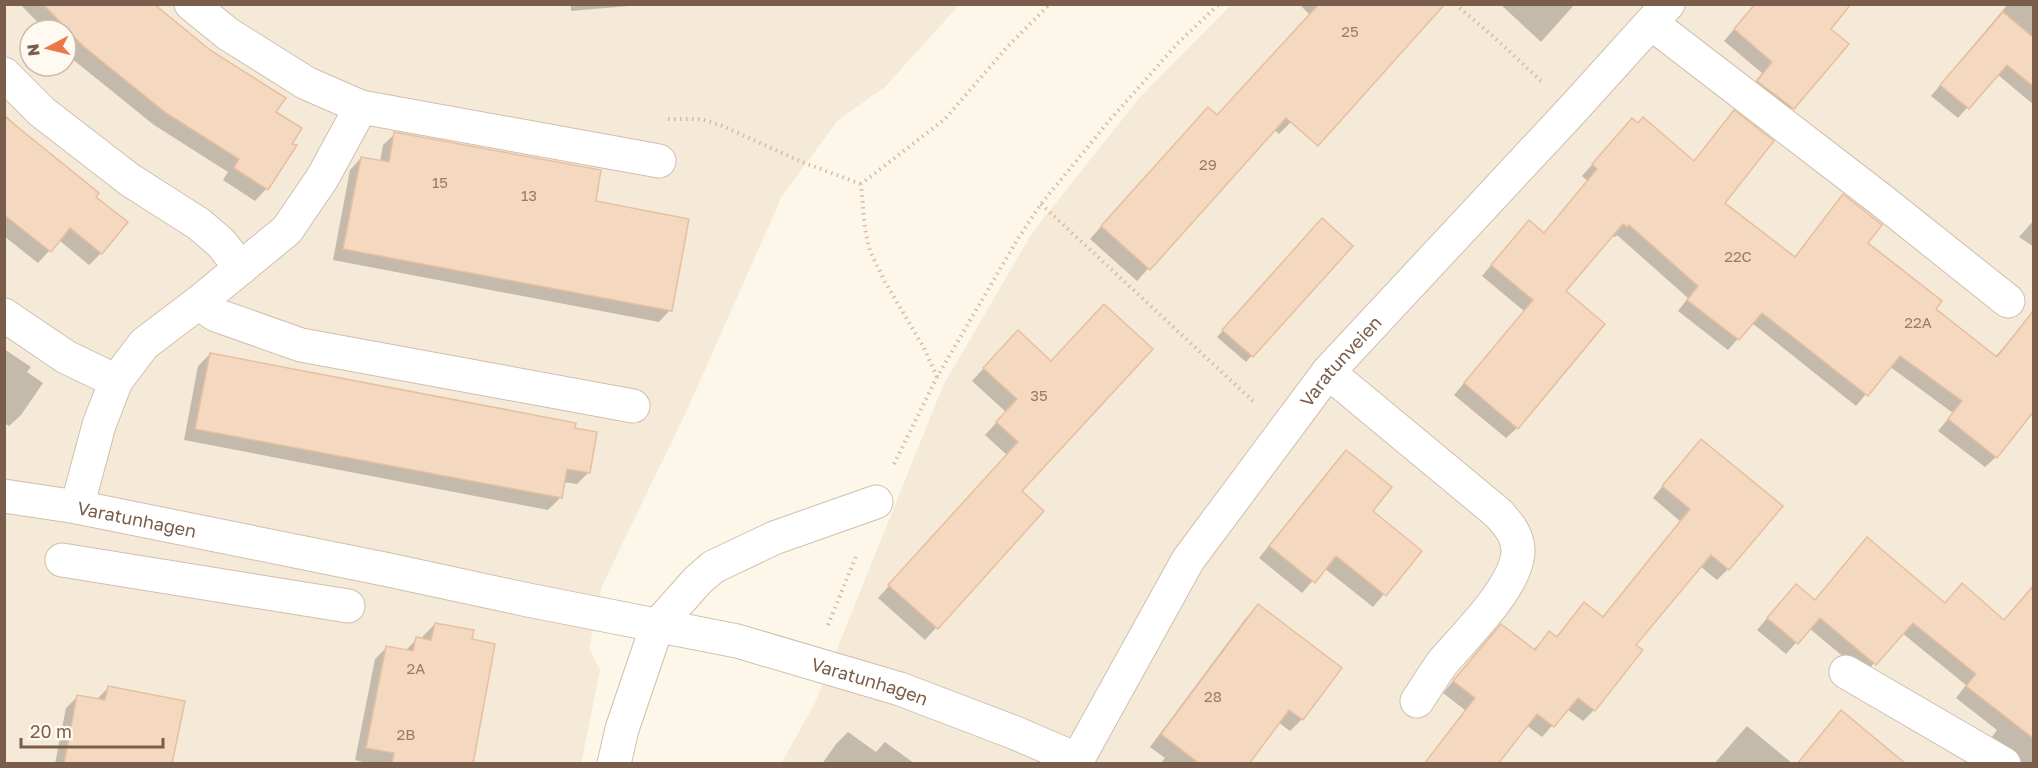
<svg xmlns="http://www.w3.org/2000/svg" width="2038" height="768" viewBox="0 0 2038 768" font-family="'Golos Text',sans-serif">
<style>
.residential{fill:#f5e9d7;fill-rule:evenodd}
.shadow{fill:#0003}
.building{fill:#f4d8c0;stroke:#e7bf9f;stroke-width:1.5}
.lines{fill:none;stroke-linecap:round;stroke-linejoin:round}
.minor-casing{stroke:#d1bfae;stroke-width:35}
.path{stroke:#dabba2;stroke-width:4;stroke-dasharray:1.5 4.5;stroke-linecap:butt}
.minor{stroke:#fff;stroke-width:33}
.labels{text-anchor:middle;dominant-baseline:central;stroke-width:4.5;stroke-linejoin:round;paint-order:stroke}
.number-label{font-size:15px;fill:#987c68}
.street-label{font-size:18px;fill:#7a5e4b;stroke:#fffaf1}
</style>
<rect width="100%" height="100%" fill="#fdf7e9"/>
<g class="residential">
<path d="M4 5H959L885 87 838 120 782 196 686 412 602 586 589 649 600 670 581 764 5 763ZM30 30H66V66H30Z"/>
<path d="M1231 5H2033V763L781 764 816 701 943 386 1032 233 1140 97Z"/>
</g>
<g class="shadow">
<path d="M20 4H151L274 113 266 189 255 201 223 180 228 172 154 125 71 58 66 53V30H45Z"/>
<path d="M571 4H651L571 11Z"/>
<path d="M1299 4H1392L1291 122 1279 134 1274 129 1137 281 1090 239 1196 121 1217 117 1310 15Z"/>
<path d="M1500 4H1575L1541 42Z"/>
<path d="M1755 4 1829 29 1847 44 1782 119 1747 92 1762 73 1724 41Z"/>
<path d="M2008 4H2034V105L1997 74 1958 118 1931 96Z"/>
<path d="M1734 112 1723 203 1794 258 1833 207 1843 196 1866 243 1934 309 1995 357 2034 312 1996 457 1985 467 1938 431 1953 413 1889 366 1856 406 1752 323 1728 350 1678 311 1688 298 1617 235 1615 237 1612 235 1564 292 1517 428 1506 438 1454 395 1524 311 1482 276 1518 233 1543 234 1588 181 1582 176 1632 120 1693 162Z"/>
<path d="M4 114 94 197 101 253 89 265 59 240 38 263 4 236Z"/>
<path d="M395 134 594 202 670 310 659 322 333 260 350 170 361 158 380 162 383 145Z"/>
<path d="M2034 220V247L2019 237Z"/>
<path d="M1317 226 1351 246 1246 362 1217 337Z"/>
<path d="M1006 344 1051 363 1020 491 1042 511 925 640 878 598 1007 455 985 435 1006 412 972 381Z"/>
<path d="M4 349 31 367 27 372 43 383 21 415 9 426 4 423Z"/>
<path d="M210 354 573 429 589 472 577 484 563 482 560 498 548 510 184 440 198 366Z"/>
<path d="M1346 452 1371 511 1420 551 1373 607 1324 568 1302 593 1259 558 1334 464Z"/>
<path d="M1690 452 1728 569 1717 580 1700 566 1634 645 1641 650 1594 710 1583 721 1567 709 1542 737 1526 725 1497 764H1424L1465 710 1443 693 1490 637 1533 650 1549 633 1555 638 1584 604 1602 618 1680 521 1653 498Z"/>
<path d="M1867 539 1945 604 2003 621 2034 585V764H2007L1984 748 1997 730 1956 698 1966 685 1902 633 1864 674 1809 628 1786 654 1757 630 1785 597 1814 601Z"/>
<path d="M1258 606 1340 668 1302 719 1290 731 1278 722 1247 764H1160L1165 758 1150 747 1246 618Z"/>
<path d="M435 624 471 764H371L355 760 375 659 387 647 405 651 417 639 422 640 423 636Z"/>
<path d="M109 687 171 764H55L66 708 78 696 96 700Z"/>
<path d="M1747 726 1793 764H1714Z"/>
<path d="M848 732 876 752 885 742 915 764H822L836 744Z"/>
</g>
<g class="building">
<path d="M43 4H154L210 50 286 98 276 112 302 128 292 144 297 145 268 190 234 168 239 159 166 113 83 46Z"/>
<path d="M1319 4H1445L1318 146 1286 118 1150 270 1101 226 1208 107 1217 115Z"/>
<path d="M1755 4H1851L1831 29 1849 44 1794 109 1757 81 1772 62 1734 29Z"/>
<path d="M2003 12 2034 38V87L2007 65 1969 109 1940 85Z"/>
<path d="M1734 110 1774 141 1725 203 1795 257 1843 194 1882 225 1868 243 1942 301 1936 309 1997 357 2034 310V411L1997 458 1948 419 1962 401 1900 356 1868 396 1762 313 1739 340 1687 300 1698 286 1629 225 1627 227 1623 224 1566 291 1605 324 1518 429 1464 383 1533 300 1491 265 1529 220 1544 233 1597 169 1592 164 1632 118 1638 123 1643 117 1694 161Z"/>
<path d="M4 116 99 193 96 197 128 222 102 254 70 228 51 252 4 215Z"/>
<path d="M394 132 601 170 596 201 689 219 672 311 343 249 361 157 389 162Z"/>
<path d="M1322 218 1353 246 1253 357 1222 330Z"/>
<path d="M1104 304 1153 349 1022 491 1044 511 938 629 888 585 1018 442 996 422 1017 399 983 368 1018 330 1051 361Z"/>
<path d="M210 353 576 423 575 428 597 432 590 473 567 469 562 498 195 429Z"/>
<path d="M1701 439 1783 506 1729 570 1711 555 1636 645 1643 650 1595 711 1578 698 1554 727 1537 714 1498 764H1424L1475 698 1453 681 1501 624 1535 650 1549 631 1557 637 1584 602 1603 617 1690 509 1662 486Z"/>
<path d="M1346 450 1392 487 1373 511 1422 551 1386 596 1336 556 1315 583 1269 546Z"/>
<path d="M1867 537 1945 603 1962 583 2004 620 2034 585V739L1966 686 1976 674 1913 623 1876 665 1820 618 1798 644 1767 618 1796 584 1815 600Z"/>
<path d="M1258 604 1342 668 1303 720 1289 710 1249 764H1200L1161 734Z"/>
<path d="M435 623 474 630 472 639 495 644 473 764H392L394 753 366 748 386 646 413 651 416 637 431 640Z"/>
<path d="M108 686 185 701 172 764H64L77 695 105 700Z"/>
<path d="M1841 710 1906 764H1797Z"/>
</g>
<g class="lines">
<defs>
<g id="minor">
<path d="M191 4 228 34 306 83 361 107 659 161"/>
<path d="M1651 23 1880 199 2008 301"/>
<path d="M4 74 42 112 130 180 199 224 221 243 241 268"/>
<path d="M198 303 216 315 301 345 633 406"/>
<path d="M4 315 66 357 116 381"/>
<path d="M1328 372 1498 513C1508 524 1519 536 1518 553 1515 588 1466 635 1443 662 1434 674 1426 688 1417 701"/>
<path id="s1" d="M4 496 77 507 389 570 528 600 737 641 900 689 1013 732 1076 759"/>
<path d="M77 507 99 425 116 381 144 344 198 303 287 230 323 177 361 107"/>
<path d="M62 560 348 606"/>
<path d="M1846 672 2004 764"/>
<path d="M614 764 622 729 657 626 698 580 713 567 774 538 876 502"/>
<path id="s2" d="M1075 764 1188 560 1328 372 1574 108 1668 4"/>
</g>
</defs>
<use href="#minor" class="minor-casing"/>
<g class="path">
<path d="M1455 4 1494 37 1541 81"/>
<path d="M668 119H701L720 125 802 162 861 184"/>
<path d="M1041 204 1255 403"/>
<path d="M937 377 924 348 885 282 870 251 865 230 861 184 945 119 1008 46 1050 4"/>
<path d="M894 464 937 377 1017 240 1041 204 1109 121 1178 43 1219 4"/>
<path d="M828 625 857 554"/>
</g>
<use href="#minor" class="minor"/>
</g>
<g class="labels">
<g class="number-label">
<text x="1350" y="31">25</text>
<text x="1208" y="164">29</text>
<text x="440" y="182">15</text>
<text x="529" y="195">13</text>
<text x="1738" y="256">22C</text>
<text x="1918" y="322">22A</text>
<text x="1039" y="395">35</text>
<text x="416" y="668">2A</text>
<text x="1213" y="696">28</text>
<text x="406" y="734">2B</text>
</g>
<g class="street-label">
<text stroke="none"><textPath href="#s2" startOffset="484">Varatunveien</textPath></text>
<text stroke="none"><textPath href="#s1" startOffset="135">Varatunhagen</textPath></text>
<text stroke="none"><textPath href="#s1" startOffset="886">Varatunhagen</textPath></text>
</g>
</g>
<rect width="2038" height="768" fill="none" stroke="#7a5e4b" stroke-width="12"/>
<g transform="translate(48 48) rotate(263)"><circle r="28" fill="#fffaf1" stroke="#cabcaf" stroke-width="1.5"/>
<path d="M0-4.5L10 22L0 15L-10 22Z" fill="#eb784b"/>
<text y="-9" font-size="16" font-weight="bold" text-anchor="middle" fill="#7a5e4b">N</text>
</g>
<path d="M21 738v9h142v-9" fill="none" stroke="#7a5e4b" stroke-width="3"/>
<text x="30" y="738" font-size="18" fill="#7a5e4b" stroke="#fffaf1" stroke-width="4.5" paint-order="stroke">20 m</text>
</svg>
